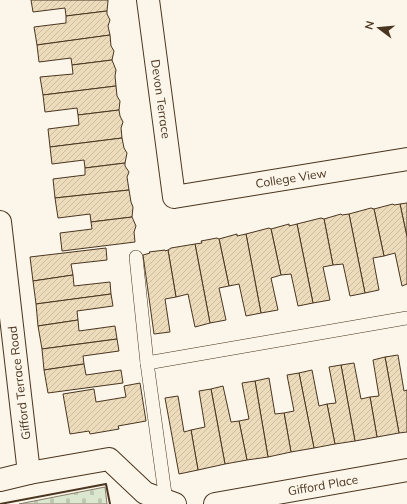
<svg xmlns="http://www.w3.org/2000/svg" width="407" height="504" viewBox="0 0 407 504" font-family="Mulish,sans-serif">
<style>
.cemetery{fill:url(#cemetery-stones);stroke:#887966}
.building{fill:url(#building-hatch);stroke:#4a3520}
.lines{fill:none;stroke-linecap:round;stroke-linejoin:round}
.service-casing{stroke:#4a3520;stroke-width:14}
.minor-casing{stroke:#4a3520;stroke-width:24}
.service{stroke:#fbf6e9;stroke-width:13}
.minor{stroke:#fbf6e9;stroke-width:22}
.wall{stroke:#4a3520;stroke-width:2}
.labels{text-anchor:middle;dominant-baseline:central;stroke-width:3;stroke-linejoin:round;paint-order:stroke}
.street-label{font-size:12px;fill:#4a3520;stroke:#fbf6e9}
</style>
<defs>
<pattern id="cemetery-stones" width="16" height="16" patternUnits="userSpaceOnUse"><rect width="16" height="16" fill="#dce7d0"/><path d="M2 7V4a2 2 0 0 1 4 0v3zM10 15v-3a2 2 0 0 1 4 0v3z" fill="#bec7b2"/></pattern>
<pattern id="building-hatch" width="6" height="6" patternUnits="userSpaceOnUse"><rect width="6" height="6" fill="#ecdcbc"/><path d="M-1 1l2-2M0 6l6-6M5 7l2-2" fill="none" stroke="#ccbda1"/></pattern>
</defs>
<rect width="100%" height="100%" fill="#fbf6e9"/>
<path class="cemetery" d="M105 487 107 504H19Z"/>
<g class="building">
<path d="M31 0H108V1L107 11 66 16 65 8 33 12Z"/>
<path d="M107 11V14L110 20 108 26 110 35 37 45 34 27 66 23V16Z"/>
<path d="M110 35 111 46 114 51 112 60 72 65 71 58 39 62 37 45Z"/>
<path d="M112 60 116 70 115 76 116 86 43 95 40 77 73 74 72 65Z"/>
<path d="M116 86 117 96 120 101 119 110 78 115 77 108 45 112 43 95Z"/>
<path d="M119 110 120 116 123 122 121 128 122 138 50 147 48 129 79 125 78 115Z"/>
<path d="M122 138 124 148 127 153 125 163 85 168 84 160 52 164 50 147Z"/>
<path d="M125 163V166L129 172 127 177 129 190 55 198 53 179 85 175V168Z"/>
<path d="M129 190 131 202 133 207 132 217 91 222 90 214 58 218 55 198Z"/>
<path d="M407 203V237L400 204Z"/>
<path d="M393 204 394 205 400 204 407 237V284L402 286 395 253 384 256 374 209Z"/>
<path d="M371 208 374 209 384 256 373 258 379 290 365 293 349 214Z"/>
<path d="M341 214 342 215 349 214 365 293 350 296 343 264 333 265 324 219Z"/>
<path d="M132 217 136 226 134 232 135 242 62 251 60 233 92 229 91 222Z"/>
<path d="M321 218 324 219 333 265 323 267 330 300 313 303 297 224Z"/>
<path d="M289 224V226L297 224 313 303 298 306 291 274 281 275 271 229Z"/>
<path d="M269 228 271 229 281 275 271 278 278 310 261 313 246 234Z"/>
<path d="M237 234V236L246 234 261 313 246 316 239 284 229 286 219 239Z"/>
<path d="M217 238 219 239 229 286 219 288 226 320 210 323 195 244 202 243 201 241Z"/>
<path d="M195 244 210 323 195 327 188 294 176 297 168 250 171 248Z"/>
<path d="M106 248 107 260 71 264 73 275 33 281 30 257Z"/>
<path d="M165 250V251L168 250 176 297 165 299 170 332 154 334 143 255 150 253 149 252Z"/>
<path d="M73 275 74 286 110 282 111 294 36 304 33 281Z"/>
<path d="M111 294 113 306 77 311 78 320 38 326 36 304Z"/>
<path d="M78 320 79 331 115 326 117 339 42 349 38 326Z"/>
<path d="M117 339 119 351 83 356 84 364 44 370 42 349Z"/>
<path d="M398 355 404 391 407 390V432L399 433 385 357Z"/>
<path d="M385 357 399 433 377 437 370 397 379 396 373 360Z"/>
<path d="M354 363 361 399 370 397 377 437 355 441 341 365Z"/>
<path d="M84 364 86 375 121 370 123 383 48 393 44 370Z"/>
<path d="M341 365 355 441 335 444 327 404 336 403 329 367Z"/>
<path d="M312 370 319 406 327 404 335 444 314 448 299 373Z"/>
<path d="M299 373 314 448 291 452 284 413 294 411 287 375Z"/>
<path d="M269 378 275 414 284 413 291 452 268 457 255 381Z"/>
<path d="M255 381 268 457 247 460 239 421 249 419 242 383Z"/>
<path d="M140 383 146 421 118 426 119 429 90 434 89 431 70 434 63 394 94 389 96 402 126 397 124 386Z"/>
<path d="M223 386 231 422 239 421 247 460 225 464 211 389Z"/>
<path d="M211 389 225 464 198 470 191 430 205 427 199 391Z"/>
<path d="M178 396 184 432 191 430 198 470 179 474 165 398Z"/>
</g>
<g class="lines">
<defs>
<g id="service">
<path d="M136 257 147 363"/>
<path d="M166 501 147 363 407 318"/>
</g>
<g id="minor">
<path d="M148 0 174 197 407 159"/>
<path d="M0 222 29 473"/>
<path d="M0 480 29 473 109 459 145 493 175 504"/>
<path d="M215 504 407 470"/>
</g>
</defs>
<use href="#service" class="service-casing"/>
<use href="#minor" class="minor-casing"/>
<use href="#service" class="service"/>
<use href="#minor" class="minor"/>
<path class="wall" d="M0 504 106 484 110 504"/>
</g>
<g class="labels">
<g class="street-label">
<text transform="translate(161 99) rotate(82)">Devon Terrace</text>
<text transform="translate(291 178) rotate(-9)">College View</text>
<text transform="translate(19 383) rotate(-97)">Gifford Terrace Road</text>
<text transform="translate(323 485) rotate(-10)">Gifford Place</text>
</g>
</g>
<g transform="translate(379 28) rotate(286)" stroke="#fbf6e9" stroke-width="3" paint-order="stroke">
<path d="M0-3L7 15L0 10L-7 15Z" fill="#4a3520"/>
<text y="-6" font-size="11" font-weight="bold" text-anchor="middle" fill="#4a3520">N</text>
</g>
</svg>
